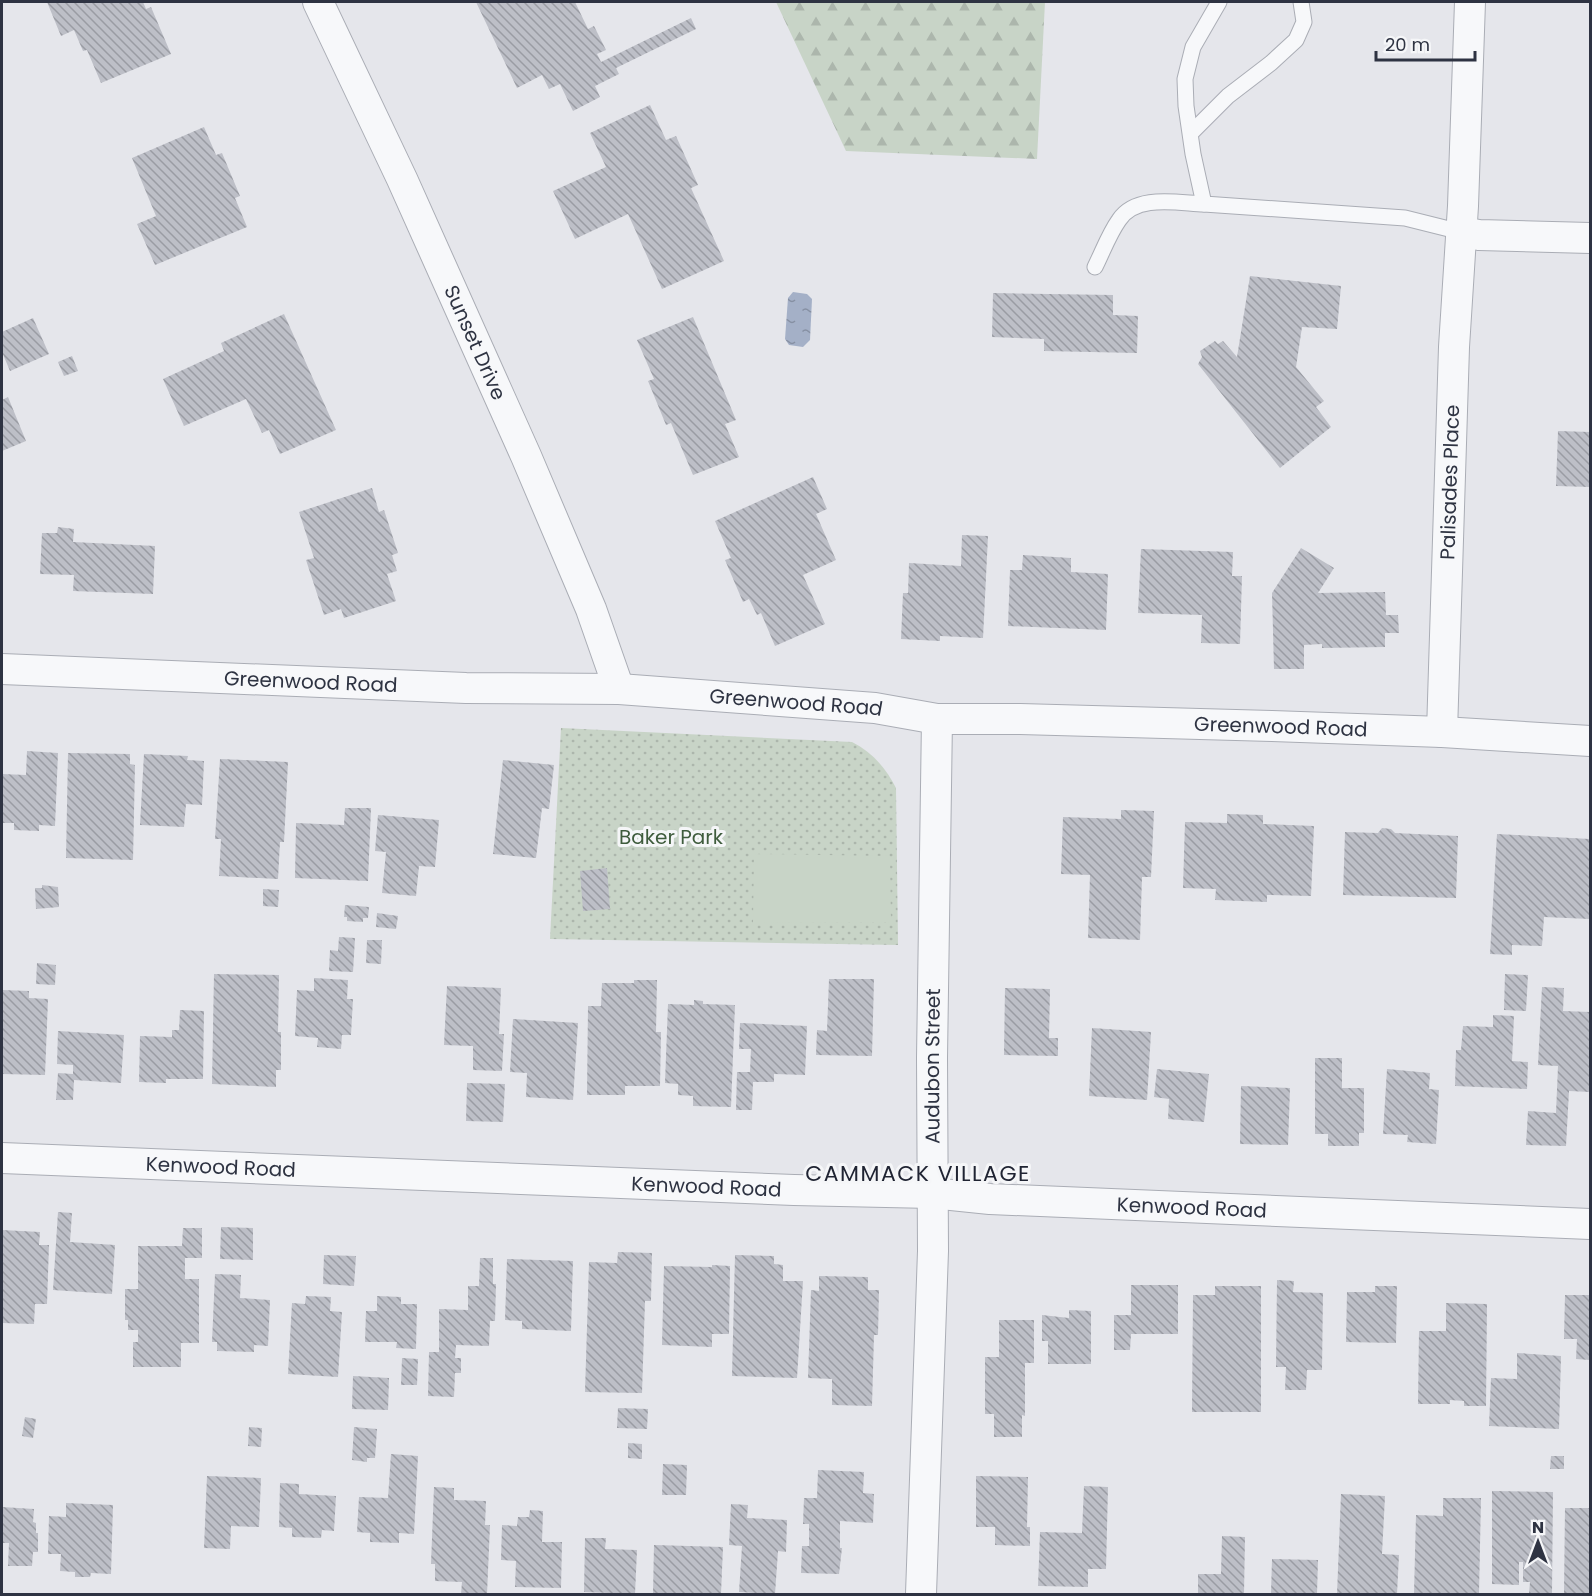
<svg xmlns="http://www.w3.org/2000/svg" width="1592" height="1596" viewBox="0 0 1592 1596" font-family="Poppins,sans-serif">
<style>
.grass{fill:url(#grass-dots)}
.forest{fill:url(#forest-firs)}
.pitch{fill:#c8d4c7}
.water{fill:url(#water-ripples)}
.building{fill:url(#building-back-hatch)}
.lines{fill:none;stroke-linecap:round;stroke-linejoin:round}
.service-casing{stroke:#aaadb5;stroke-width:17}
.minor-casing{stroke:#aaadb5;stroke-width:32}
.service{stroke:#f7f8fa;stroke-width:15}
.minor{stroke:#f7f8fa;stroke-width:30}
.labels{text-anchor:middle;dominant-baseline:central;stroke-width:6;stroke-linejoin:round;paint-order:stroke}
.street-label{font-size:20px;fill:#2e3342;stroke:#f5f6f8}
.park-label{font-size:20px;fill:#3f5c3d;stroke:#f5f6f8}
.quarter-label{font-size:22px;letter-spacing:1.5px;fill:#202433;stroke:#f5f6f8}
</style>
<defs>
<pattern id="grass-dots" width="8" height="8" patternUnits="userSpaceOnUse" patternTransform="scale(1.5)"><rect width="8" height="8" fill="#c8d4c7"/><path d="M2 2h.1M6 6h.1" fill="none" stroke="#acb6ac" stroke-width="1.8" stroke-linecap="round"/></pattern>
<pattern id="forest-firs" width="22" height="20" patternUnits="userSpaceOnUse" patternTransform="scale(1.5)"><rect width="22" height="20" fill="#c8d4c7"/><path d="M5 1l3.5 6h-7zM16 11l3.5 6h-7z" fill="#acb6ac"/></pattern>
<pattern id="water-ripples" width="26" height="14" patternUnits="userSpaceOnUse" patternTransform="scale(1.5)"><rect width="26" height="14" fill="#a4b0c7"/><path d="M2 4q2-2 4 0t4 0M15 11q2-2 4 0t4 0" fill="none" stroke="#8690a3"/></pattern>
<pattern id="building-back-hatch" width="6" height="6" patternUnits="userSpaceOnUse" patternTransform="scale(1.5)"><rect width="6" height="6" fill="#bdbfc7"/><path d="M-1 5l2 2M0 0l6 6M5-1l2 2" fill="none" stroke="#9a9ca3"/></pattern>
</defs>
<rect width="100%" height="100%" fill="#e5e6eb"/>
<path class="grass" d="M561 728 852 742C872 752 886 768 896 788L898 945 550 939Z"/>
<path class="forest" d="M776 2H1045L1037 159 846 151Z"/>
<path class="pitch" d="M754 854 890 856 891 922 753 923Z"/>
<path class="water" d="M793 292 807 294 812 299 810 340 803 347 789 345 785 339 788 298Z"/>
<g class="building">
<path d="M47 2H143L146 9 151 7 171 54 101 83 87 50 83 51 74 30 61 36Z"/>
<path d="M476 2H575L588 29 594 26 606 50 597 54 601 62 691 18 696 29 616 68 619 74 595 86 600 97 573 111 560 84 549 89 542 75 517 88Z"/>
<path d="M650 105 666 140 676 136 698 185 691 188 724 261 662 289 628 214 575 239 553 191 606 167 590 133Z"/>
<path d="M204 127 216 155 222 153 240 196 235 198 247 227 155 265 137 224 156 216 132 158Z"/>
<path d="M1250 276 1341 286 1337 329 1302 327 1296 367 1324 401 1316 407 1331 427 1280 468 1198 364 1202 357 1200 351 1215 341 1218 344 1223 341 1237 357Z"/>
<path d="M993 293 1113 295V315L1138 316 1137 353 1044 351V339L992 337Z"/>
<path d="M284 314 336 430 280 454 269 430 262 433 246 399 184 426 163 379 224 351 221 343Z"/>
<path d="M693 317 736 420 725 424 739 457 693 475 671 423 666 425 648 381 654 379 637 340Z"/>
<path d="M33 318 49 354 10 371 2 352V332Z"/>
<path d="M72 356 78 371 64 376 58 362Z"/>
<path d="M8 397 26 441 2 451V400Z"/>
<path d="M1558 431 1590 432V487L1556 486Z"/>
<path d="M813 477 827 509 816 514 836 560 803 575 825 624 775 646 761 613 757 615 749 599 743 602 725 560 731 558 715 521Z"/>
<path d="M372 488 379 512 384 510 398 553 392 555 397 571 387 574 396 601 344 618 341 609 324 615 306 560 314 558 299 512Z"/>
<path d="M58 527 74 529 73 542 155 546 153 594 73 591 74 575 40 574 42 533H57Z"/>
<path d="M962 535 988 536 983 638 940 636V641L901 639 903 593H908L909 563 961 566Z"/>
<path d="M1301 548 1334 568 1318 593 1385 592 1386 615H1398L1399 633H1385V647L1322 648V644L1304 645V669H1274L1272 593Z"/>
<path d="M1141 549 1233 552 1232 576H1242L1240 644 1201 643 1202 615 1138 613Z"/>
<path d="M1023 555 1071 558V572L1108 574 1106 630 1008 626 1010 570H1022Z"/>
<path d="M27 751 58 753 55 826 39 825V831L14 830V823H2V774L26 775Z"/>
<path d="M68 753 130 754V764L135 765 133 860 66 858Z"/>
<path d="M144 754 188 756 187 760 204 761 202 805 186 804 184 827 140 825Z"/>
<path d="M220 759 288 762 284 842H280L278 879 219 876 221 839H215Z"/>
<path d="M503 760 554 765 549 809 542 808 536 858 493 854Z"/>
<path d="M345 808H371L368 881 295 878 296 823 344 825Z"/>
<path d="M1121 810 1154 811 1151 877H1142L1140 940 1088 938 1090 875 1061 874 1063 817 1121 819Z"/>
<path d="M1227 814 1263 815V824L1314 826 1311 896 1267 895V902L1215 900 1216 889 1183 888 1185 822 1227 823Z"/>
<path d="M378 815 439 820 435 867 419 866 416 896 382 893 386 852 375 851Z"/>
<path d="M1382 828 1391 829 1395 833 1458 836 1456 898 1343 895 1345 832 1378 833Z"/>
<path d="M1497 834 1590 839V919L1544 917 1542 946 1512 945V955L1490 954Z"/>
<path d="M607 868 610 909 583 911 580 871Z"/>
<path d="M42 885 58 887 59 907 36 909 35 888H42Z"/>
<path d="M263 889 279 890 278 907 263 906Z"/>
<path d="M345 905 369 907 368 918H363V922L347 921V917H344Z"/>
<path d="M377 913 398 916 396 929 376 927Z"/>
<path d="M339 937 355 938 353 972 329 971 330 950 338 951Z"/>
<path d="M367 940H382L381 964 366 963Z"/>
<path d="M37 963 56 965 55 985 36 984Z"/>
<path d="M214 974 279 975 278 1032H281V1070H276V1087L212 1084Z"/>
<path d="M1505 974 1528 975 1526 1011 1504 1010Z"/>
<path d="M314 978 348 980 347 999H353L351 1035H342L341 1049 317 1047 318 1038 295 1036 297 990 314 991Z"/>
<path d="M829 979H874L872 1056 816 1055 817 1030 827 1031Z"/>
<path d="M634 980H657L656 1032H661L660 1086H625V1095H587L588 1006H601L602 983H634Z"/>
<path d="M447 986 501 988 499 1034H504L502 1071 473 1070V1046L444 1045Z"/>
<path d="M1542 987 1564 988 1563 1011 1590 1012V1092L1569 1091 1566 1146 1526 1145 1528 1111 1556 1113 1558 1066 1538 1065Z"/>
<path d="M1005 988 1050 989 1049 1038H1058V1056L1004 1055Z"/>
<path d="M2 990 29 991V998L48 999 45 1075 2 1074Z"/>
<path d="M694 1000 703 1001V1004L735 1005 731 1107 693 1106V1096L678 1095V1084L665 1083 668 1004 694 1005Z"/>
<path d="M180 1010 204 1011 203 1079H166V1083L139 1082 140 1036 172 1037V1030H179Z"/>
<path d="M1493 1015 1514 1016 1512 1061 1528 1062 1527 1089 1455 1086 1456 1050H1461L1463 1026 1493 1027Z"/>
<path d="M513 1019 578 1023 573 1100 526 1097 527 1073 510 1072Z"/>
<path d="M740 1023 807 1026 805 1075 774 1074V1082H753L752 1110H736L737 1072H750L751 1049H739Z"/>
<path d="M1092 1028 1151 1032 1147 1100 1089 1096Z"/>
<path d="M58 1031 124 1035 121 1083 74 1080 73 1100H56L58 1073 73 1074V1065L57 1064Z"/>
<path d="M1315 1058H1342V1088H1364V1133H1359V1146H1328V1134H1315Z"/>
<path d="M1157 1069 1209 1074 1204 1122 1168 1119 1169 1099 1154 1097Z"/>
<path d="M1387 1069 1430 1073 1429 1089 1439 1090 1436 1144 1407 1142 1408 1135 1383 1134Z"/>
<path d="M467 1083 505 1084 503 1122 466 1121Z"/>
<path d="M1241 1086 1290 1088 1288 1145 1240 1144Z"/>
<path d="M58 1212 72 1213 70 1242 115 1245 112 1294 53 1290Z"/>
<path d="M221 1227 253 1228V1260L220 1259Z"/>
<path d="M183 1228H202V1258H185V1279H199V1343H181V1367H133V1342H138V1330H128V1320H125V1289H138V1246H182Z"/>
<path d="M2 1230 40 1232 39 1245H49L47 1304H35L34 1324 2 1323Z"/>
<path d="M618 1252 652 1253 651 1301H645L642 1393 585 1392 589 1262 617 1263Z"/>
<path d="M324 1255 356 1256 354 1286 323 1284Z"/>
<path d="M735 1255 774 1256V1264L783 1265V1281H803L797 1378 732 1376Z"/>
<path d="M480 1258H493V1284H496L495 1321H490L489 1346 456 1345 455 1358H461V1373H455L454 1397 428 1396 429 1352H439V1309L468 1310V1286H479Z"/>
<path d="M507 1259 573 1261 571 1331 522 1329V1321L505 1320Z"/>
<path d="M712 1265 730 1266 729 1334H712V1347L662 1345 664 1266 712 1267Z"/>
<path d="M215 1274 241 1275 240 1298 270 1300 268 1346 254 1345V1352L217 1351V1342H212Z"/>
<path d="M819 1276 868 1277V1290H879L878 1335H874L872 1406 832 1405V1379L808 1378 811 1290 819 1291Z"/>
<path d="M1277 1280 1294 1281 1293 1292 1323 1293 1322 1370H1307L1306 1390H1285L1286 1367H1276Z"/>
<path d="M1131 1285H1178V1334H1131L1130 1350H1114V1315H1131Z"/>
<path d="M1215 1286H1261V1412H1192L1193 1295H1215Z"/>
<path d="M1375 1286H1397L1396 1343 1346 1342 1347 1292H1375Z"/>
<path d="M1565 1295H1590V1360L1576 1359 1577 1339H1564Z"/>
<path d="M306 1296 331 1297 330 1311 342 1312 338 1377 288 1374 292 1303 305 1304Z"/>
<path d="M377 1296 401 1297V1304H417L416 1349 396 1348 397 1342H365L366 1311H377Z"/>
<path d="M1446 1303 1487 1304 1486 1406H1464V1401L1450 1400V1404H1418L1419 1331H1446Z"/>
<path d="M1069 1310 1091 1311V1364H1048V1341H1042V1315L1069 1318Z"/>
<path d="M999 1320H1034V1363H1025V1416L1022 1415V1437H994V1414H985V1357H999Z"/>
<path d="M1517 1353 1561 1356 1559 1429 1489 1426 1491 1378 1517 1379Z"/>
<path d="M402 1358 418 1359 417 1385H401Z"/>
<path d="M353 1376 389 1378 388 1410 352 1409Z"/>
<path d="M618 1408 648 1409 647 1429 617 1428Z"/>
<path d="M25 1417 36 1419 33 1438 22 1436Z"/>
<path d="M249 1427 262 1428 261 1447 248 1446Z"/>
<path d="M354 1427 377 1429 375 1458H367V1462L352 1460Z"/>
<path d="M628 1443 642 1444V1459L628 1458Z"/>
<path d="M391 1454 418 1456 414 1534 399 1533V1543L370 1542V1533L357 1532 359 1497 388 1498Z"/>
<path d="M1551 1456H1564V1469H1550Z"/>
<path d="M663 1464 687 1465 686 1495H662Z"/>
<path d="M818 1470 864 1472 863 1493 874 1494 873 1523 840 1521V1548H842L839 1574 801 1573 802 1546H809V1524H803L804 1498H817Z"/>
<path d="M207 1476 261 1478 259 1527 231 1526 230 1549 204 1548Z"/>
<path d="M976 1476 1028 1477 1027 1527H1030V1546L995 1545V1527H976Z"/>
<path d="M280 1483 299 1484V1494L336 1496 334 1531 322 1530 321 1538 292 1537V1528L279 1527Z"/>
<path d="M1084 1486 1108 1487 1106 1569H1088V1587L1038 1586 1040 1532 1082 1533Z"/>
<path d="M434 1487 454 1488V1500L486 1501 485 1525H490L487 1594H461L462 1582 435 1581V1564H431Z"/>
<path d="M1492 1491 1553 1492 1552 1594H1529L1530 1582H1523V1562H1519V1585L1492 1584Z"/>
<path d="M1341 1494 1385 1496 1382 1554 1399 1555 1397 1594H1337Z"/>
<path d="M1443 1498H1481L1479 1594H1414L1416 1515 1443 1516Z"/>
<path d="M66 1503 113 1505 111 1574 91 1573 90 1577H75V1572L60 1571 61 1554H48L49 1516 66 1517Z"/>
<path d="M731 1504 748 1505 747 1518 787 1520 786 1552 778 1551 775 1594 739 1592 742 1546 729 1545Z"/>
<path d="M2 1507 34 1509 33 1522 36 1523V1533H38V1552H33L32 1566H8L9 1543H2Z"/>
<path d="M1565 1508H1590V1594H1564Z"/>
<path d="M530 1510 543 1511 542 1542H562L561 1588 515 1587 516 1561 501 1560 502 1525 517 1526 518 1517H529Z"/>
<path d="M1222 1536 1245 1537 1244 1594H1198V1574H1221Z"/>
<path d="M585 1538H606L605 1549 637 1550 635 1594 584 1592Z"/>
<path d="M654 1545 723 1547 721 1594H653Z"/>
<path d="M1272 1559 1318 1560 1317 1594H1271Z"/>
</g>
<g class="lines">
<defs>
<g id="service">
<path d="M1219 2 1193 47 1185 79 1186 106 1193 154 1204 204 1405 218 1461 232"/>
<path d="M1191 133 1228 96 1271 63 1296 40 1304 22 1301 2"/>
<path d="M1095 267C1103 251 1109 234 1119 220 1136 194 1177 203 1204 204"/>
</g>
<g id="minor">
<path id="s1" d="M318 2 402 179 526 456 591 609 619 689"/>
<path d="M1461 232 1479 235 1590 238"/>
<path id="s2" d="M2 669 466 688 619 689 875 708 937 719H1020L1272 726 1442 732 1590 741"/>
<path id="s3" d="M1442 732 1454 347 1463 206 1470 2"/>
<path id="s4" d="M2 1158 794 1190 932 1193 990 1199 1590 1224"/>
<path id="s5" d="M921 1594 933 1251 932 1058 937 719"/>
</g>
</defs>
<use href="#service" class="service-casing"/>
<use href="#minor" class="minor-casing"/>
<use href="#service" class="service"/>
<use href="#minor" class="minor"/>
</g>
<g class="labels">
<g class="street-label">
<text stroke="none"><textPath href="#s1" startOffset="375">Sunset Drive</textPath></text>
<text stroke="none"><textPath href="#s3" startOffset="250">Palisades Place</textPath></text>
<text stroke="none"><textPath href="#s2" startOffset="309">Greenwood Road</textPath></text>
<text stroke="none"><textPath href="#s2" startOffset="795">Greenwood Road</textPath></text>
<text stroke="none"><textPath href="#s2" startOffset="1281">Greenwood Road</textPath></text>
<text stroke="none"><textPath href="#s5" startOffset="528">Audubon Street</textPath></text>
<text stroke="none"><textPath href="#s4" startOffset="219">Kenwood Road</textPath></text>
<text stroke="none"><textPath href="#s4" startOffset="705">Kenwood Road</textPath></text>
<text stroke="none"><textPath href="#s4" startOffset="1191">Kenwood Road</textPath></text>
</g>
<g class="park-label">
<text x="671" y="837">Baker Park</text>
</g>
<g class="quarter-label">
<text x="918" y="1173">CAMMACK VILLAGE</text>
</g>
</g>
<rect width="1592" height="1596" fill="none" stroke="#2e3342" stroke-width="6"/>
<g transform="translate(1538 1542)" stroke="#f5f6f8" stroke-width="4.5" paint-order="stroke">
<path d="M0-4.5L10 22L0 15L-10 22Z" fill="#2e3342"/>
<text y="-9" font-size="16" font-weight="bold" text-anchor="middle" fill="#2e3342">N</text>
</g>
<path d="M1376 51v9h99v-9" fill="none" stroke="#2e3342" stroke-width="3"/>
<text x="1385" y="51" font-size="18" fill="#2e3342" stroke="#f5f6f8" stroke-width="4.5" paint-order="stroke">20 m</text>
</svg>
